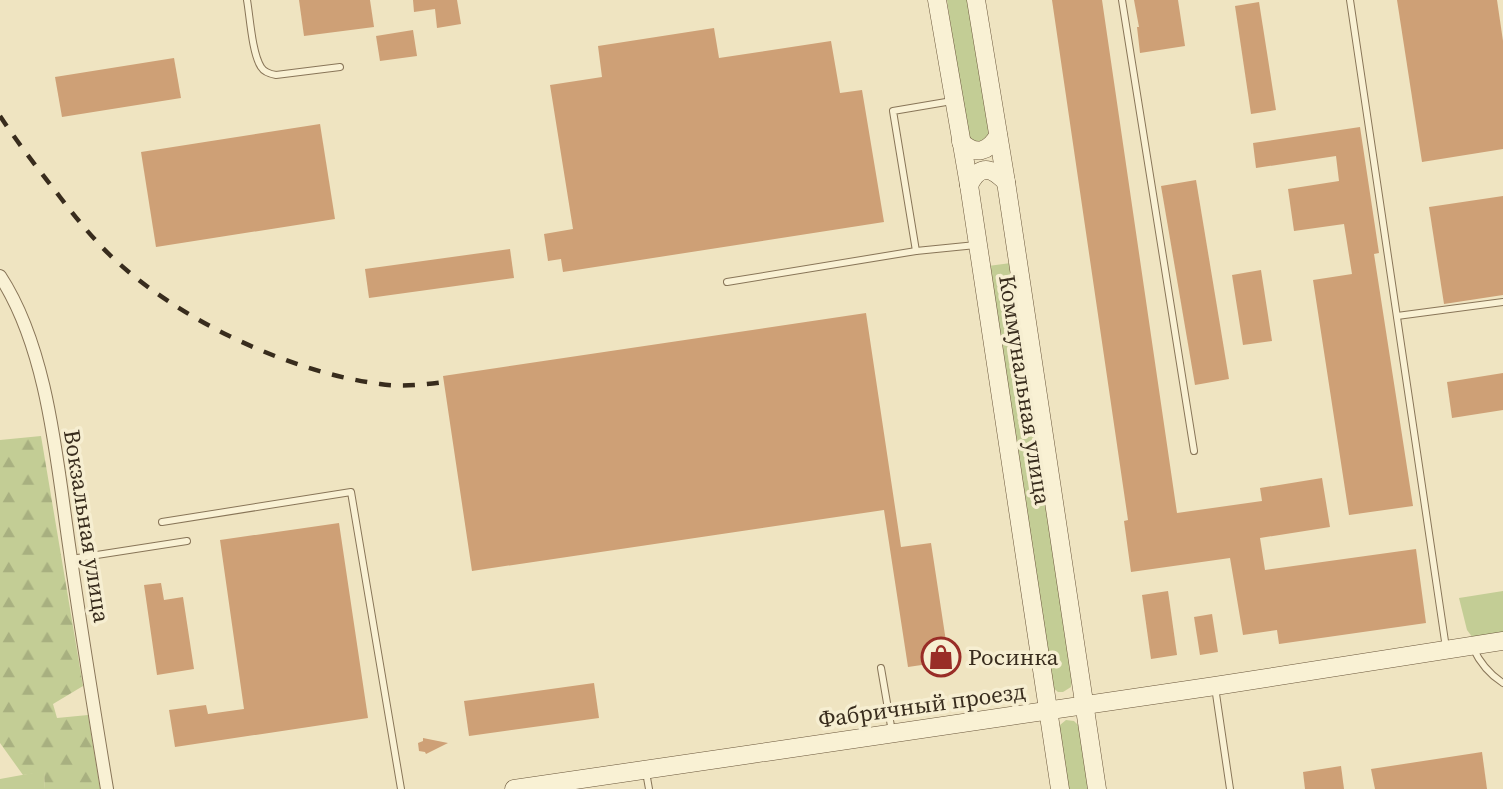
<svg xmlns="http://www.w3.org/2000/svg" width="1503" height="789" viewBox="0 0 1503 789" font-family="'Source Serif 4',serif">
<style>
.grass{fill:#c3cd95}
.forest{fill:url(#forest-firs)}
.building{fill:#cea076}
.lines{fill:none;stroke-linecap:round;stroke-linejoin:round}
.lane-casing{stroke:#887558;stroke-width:8}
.street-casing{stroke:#887558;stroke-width:14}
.secondary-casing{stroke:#6a563b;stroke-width:19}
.lane{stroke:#f9f1d4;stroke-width:6}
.street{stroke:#f9f1d4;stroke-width:12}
.secondary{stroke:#f9f1d4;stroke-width:18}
.rail{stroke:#382c1d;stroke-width:4.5;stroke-dasharray:12 12;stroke-linecap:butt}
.labels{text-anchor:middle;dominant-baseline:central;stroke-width:7;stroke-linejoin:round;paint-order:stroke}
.street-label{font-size:23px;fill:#382c1d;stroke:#f6eed1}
.poi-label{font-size:23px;fill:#382c1d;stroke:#f6eed1;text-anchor:start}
</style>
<defs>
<pattern id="forest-firs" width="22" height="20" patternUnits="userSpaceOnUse" patternTransform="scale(1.75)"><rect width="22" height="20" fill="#c3cd95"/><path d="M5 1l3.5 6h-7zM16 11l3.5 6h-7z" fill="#a8b080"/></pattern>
</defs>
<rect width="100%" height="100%" fill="#efe4c1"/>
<g class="grass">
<path d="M947 0H970L991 132 987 141 973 143 967 136Z"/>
<path d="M1011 263 1072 679 1071 687 1063 692H1058L1052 687 988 266Z"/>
<path d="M1503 591V632L1473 638 1467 630 1459 598Z"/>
<path d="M1066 720 1074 721 1080 727 1089 789H1066L1058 730 1060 725Z"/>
<path d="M44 771 45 789H0V779Z"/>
</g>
<path class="forest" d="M41 436 83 686 53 704 57 718 88 715 100 789H45L44 772 23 775 0 743V440Z"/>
<g class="building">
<path d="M299 0H370L374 27 304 36Z"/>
<path d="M413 0H457L461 24 437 28 435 9 414 12Z"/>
<path d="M1052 0H1102L1177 513 1262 501 1260 488 1322 478 1330 527 1260 538 1265 570 1416 549 1426 623 1279 644 1277 630 1243 635 1230 558 1131 572 1124 521 1128 520Z"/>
<path d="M1134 0H1178L1185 46 1140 53 1137 27H1139Z"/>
<path d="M1397 0H1497L1503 41V149L1422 162Z"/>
<path d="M1259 2 1276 110 1251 114 1235 6Z"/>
<path d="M714 28 719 58 831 41 840 93 862 90 884 222 563 272 561 259 548 261 544 234 573 229 550 85 602 77 598 46Z"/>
<path d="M413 30 417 56 380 61 376 36Z"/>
<path d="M174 58 181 98 62 117 55 77Z"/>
<path d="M320 124 335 219 156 247 141 152Z"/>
<path d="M1360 127 1379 253 1374 254 1413 506 1349 515 1313 280 1352 274 1344 224 1294 231 1288 189 1339 181 1336 156 1256 168 1253 143Z"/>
<path d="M1196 180 1229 379 1195 385 1161 186Z"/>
<path d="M1503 196V295L1444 304 1429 207Z"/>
<path d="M510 249 514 278 369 298 365 269Z"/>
<path d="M1261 270 1272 341 1243 345 1232 275Z"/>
<path d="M866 313 901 547 931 543 949 661 908 667 884 510 472 571 443 376Z"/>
<path d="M1503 373V410L1452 418 1447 382Z"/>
<path d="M339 523 368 718 175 747 169 710 206 705 208 714 244 709 220 540Z"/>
<path d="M161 583 164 600 183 597 194 669 157 675 144 585Z"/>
<path d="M1168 591 1177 655 1151 659 1142 595Z"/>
<path d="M1212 614 1218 652 1200 655 1194 617Z"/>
<path d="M594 683 599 718 469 736 464 701Z"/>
<path d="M423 738 448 743 426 754 425 752 419 751 418 743 423 741Z"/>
<path d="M1482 752 1487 789H1375L1371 769Z"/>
<path d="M1341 766 1344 789H1305L1303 772Z"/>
</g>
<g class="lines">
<defs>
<g id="lane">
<path d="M247 0C250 17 252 53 261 67 264 72 270 74 276 75L340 67"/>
<path d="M1122 0 1194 451"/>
<path d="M1350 0 1446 648"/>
<path d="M916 251 893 111 952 101"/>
<path d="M727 282 916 251 976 245"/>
<path d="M1397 316 1503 302"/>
<path d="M162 522 351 492 401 789"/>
<path d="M71 559 187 541"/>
<path d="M1473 648C1480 663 1489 674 1503 683"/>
<path d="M881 668 892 732"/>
<path d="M1215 687 1230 789"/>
<path d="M646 772 649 789"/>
</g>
<path id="street" d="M0 276C49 351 57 465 70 552 81 631 94 710 107 789"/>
<g id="secondary">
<path d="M937 0 969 185 1060 789"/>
<path d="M976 0 1006 182 1097 789"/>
<path d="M961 142C976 156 988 152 998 136"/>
<path d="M969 185C980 164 991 167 1006 182"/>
<path d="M514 789 1215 686 1503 641"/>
</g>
</defs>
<use href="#lane" class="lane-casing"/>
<use href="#street" class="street-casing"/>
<use href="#secondary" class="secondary-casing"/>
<use href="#lane" class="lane"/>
<use href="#street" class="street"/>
<use href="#secondary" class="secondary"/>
<path class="rail" d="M0 116C19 145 40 171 60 197 77 219 93 239 113 258 179 320 289 372 380 384 401 387 422 385 444 382"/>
</g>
<defs>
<symbol id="shop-ring" viewBox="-11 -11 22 22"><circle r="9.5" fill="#f6eed1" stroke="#992d27" stroke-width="1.5"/><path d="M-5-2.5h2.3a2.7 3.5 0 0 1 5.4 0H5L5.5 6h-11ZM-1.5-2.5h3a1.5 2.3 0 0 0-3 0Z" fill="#992d27"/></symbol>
</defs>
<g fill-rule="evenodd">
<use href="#shop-ring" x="919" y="635" width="44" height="44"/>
</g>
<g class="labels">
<g class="street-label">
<text transform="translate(1025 390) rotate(81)">Коммунальная улица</text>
<text transform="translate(87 526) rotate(81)">Вокзальная улица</text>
<text transform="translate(922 705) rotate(-8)">Фабричный проезд</text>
</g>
<g class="poi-label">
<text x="968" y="657">Росинка</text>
</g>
</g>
</svg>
